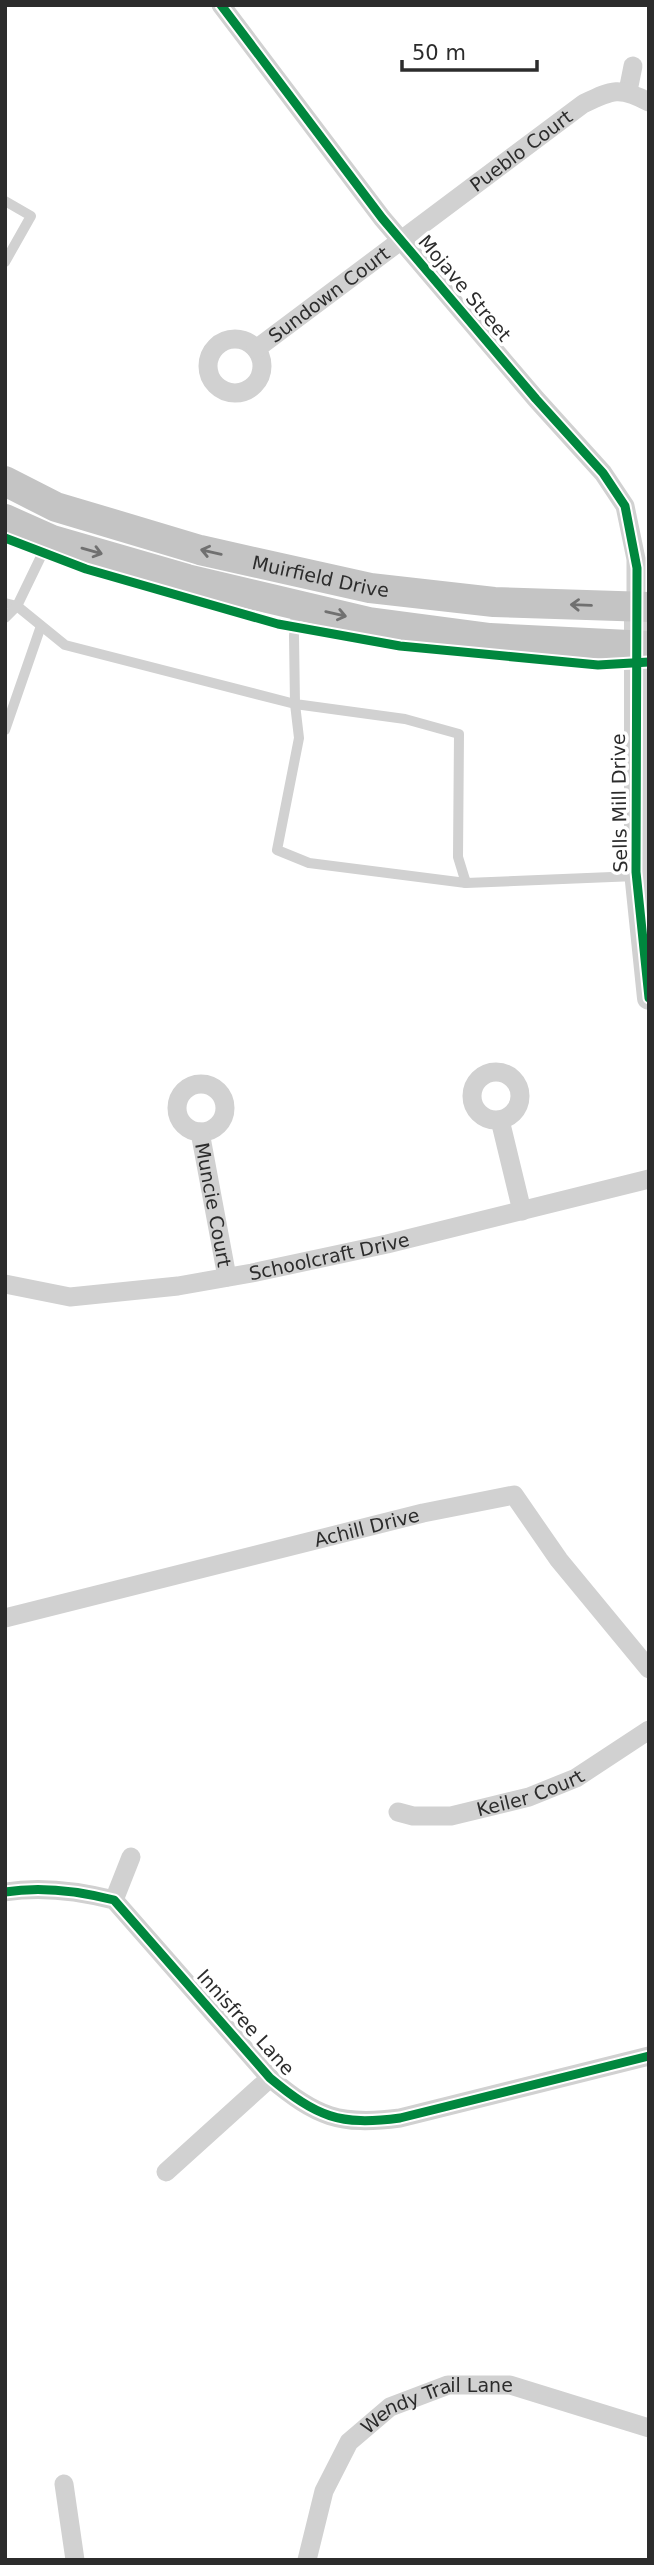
<svg xmlns="http://www.w3.org/2000/svg" width="654" height="2565" viewBox="0 0 654 2565" font-family="'DejaVu Sans',sans-serif">
<style>
.lines{fill:none;stroke-linecap:round;stroke-linejoin:round}
.service{stroke:#d1d1d1;stroke-width:10}
.minor{stroke:#d1d1d1;stroke-width:19}
.tertiary{stroke:#d1d1d1;stroke-width:24}
.primary{stroke:#c4c4c4;stroke-width:30}
.cycleway-casing{stroke:#fff;stroke-width:13}
.cycleway{stroke:#00873e;stroke-width:9}
.oneway{stroke:#707070}
.labels{text-anchor:middle;dominant-baseline:central;stroke-width:7;stroke-linejoin:round;paint-order:stroke}
.street-label{font-size:19px;fill:#2c2c2c;stroke:#fff}
</style>
<rect width="100%" height="100%" fill="#fff"/>
<g class="lines">
<g class="service">
<path d="M5 201 31 216 5 262"/>
<path d="M5 603 17 606 65 645 295 704 299 738 277 850 309 863 466 883"/>
<path d="M296 609 294 636 295 704 405 719 459 734 458 857 466 883 636 876"/>
<path d="M5 618 17 606 48 542"/>
<path d="M5 730 41 626"/>
</g>
<g class="minor">
<path d="M221 5 382 218 536 399 603 473 625 506 636 559V607"/>
<path d="M628 91 633 66"/>
<circle cx="235" cy="366" r="27"/>
<path id="s1" d="M256 349 583 104C612 90 619 86 649 102"/>
<circle cx="496" cy="1096" r="24"/>
<circle cx="201" cy="1108" r="24"/>
<path d="M500 1120 522 1211"/>
<path id="s2" d="M200 1132 227 1277"/>
<path id="s3" d="M5 1284 70 1297 178 1286 252 1273 387 1244 649 1179"/>
<path id="s4" d="M5 1618 423 1513 514 1495 559 1560 649 1669"/>
<path id="s5" d="M398 1812 413 1816H451L529 1797 576 1778 649 1730"/>
<path d="M5 1892C41 1886 79 1891 114 1900L270 2078C317 2117 339 2126 400 2118L649 2056"/>
<path d="M114 1900 131 1857"/>
<path d="M166 2172 270 2078"/>
<path d="M64 2484 75 2560"/>
<path id="s6" d="M307 2560 324 2491 349 2442 390 2407 448 2385H510L649 2428"/>
</g>
<path class="tertiary" d="M636 607V872L649 998"/>
<g class="primary">
<path id="s7" d="M5 481 56 507 200 550 370 588 494 602 649 607"/>
<path d="M5 519 52 540 187 579 369 622 490 638 649 646"/>
</g>
<defs>
<g id="cycleway">
<path d="M221 5 382 218 536 399 603 473 625 506 637 568 636 872 649 998"/>
<path d="M5 538 86 569 278 624 400 646 598 665 649 662"/>
<path d="M5 1892C41 1886 79 1891 114 1900L270 2078C317 2117 339 2126 400 2118L649 2056"/>
</g>
</defs>
<use href="#cycleway" class="cycleway-casing"/>
<use href="#cycleway" class="cycleway"/>
</g>
<defs><path id="oneway-shaft" d="M-6 0H5M1.5-3L5.5 0L1.5 3" fill="none" stroke-width="1.6" stroke-linecap="round" stroke-linejoin="round" transform="scale(1.75)"/></defs>
<g class="oneway">
<use href="#oneway-shaft" transform="translate(92 551) rotate(16)"/>
<use href="#oneway-shaft" transform="translate(211 552) rotate(-167)"/>
<use href="#oneway-shaft" transform="translate(581 605) rotate(-178)"/>
<use href="#oneway-shaft" transform="translate(336 614) rotate(13)"/>
</g>
<g class="labels">
<g class="street-label">
<text stroke="none"><textPath href="#s1" startOffset="331">Pueblo Court</textPath></text>
<text transform="translate(465 288) rotate(50)">Mojave Street</text>
<text stroke="none"><textPath href="#s1" startOffset="91">Sundown Court</textPath></text>
<text stroke="none"><textPath href="#s7" startOffset="331">Muirfield Drive</textPath></text>
<text transform="translate(619 803) rotate(-91)">Sells Mill Drive</text>
<text stroke="none"><textPath href="#s2" startOffset="74">Muncie Court</textPath></text>
<text stroke="none"><textPath href="#s3" startOffset="329">Schoolcraft Drive</textPath></text>
<text stroke="none"><textPath href="#s4" startOffset="373">Achill Drive</textPath></text>
<text stroke="none"><textPath href="#s5" startOffset="136">Keiler Court</textPath></text>
<text transform="translate(246 2022) rotate(48)">Innisfree Lane</text>
<text stroke="none"><textPath href="#s6" startOffset="226">Wendy Trail Lane</textPath></text>
</g>
</g>
<rect width="654" height="2565" fill="none" stroke="#2c2c2c" stroke-width="14"/>
<path d="M402 60v10h135v-10" fill="none" stroke="#2c2c2c" stroke-width="3.5"/>
<text x="412" y="60" font-size="21" fill="#2c2c2c" stroke="#ffffff" stroke-width="5" paint-order="stroke">50 m</text>
</svg>
